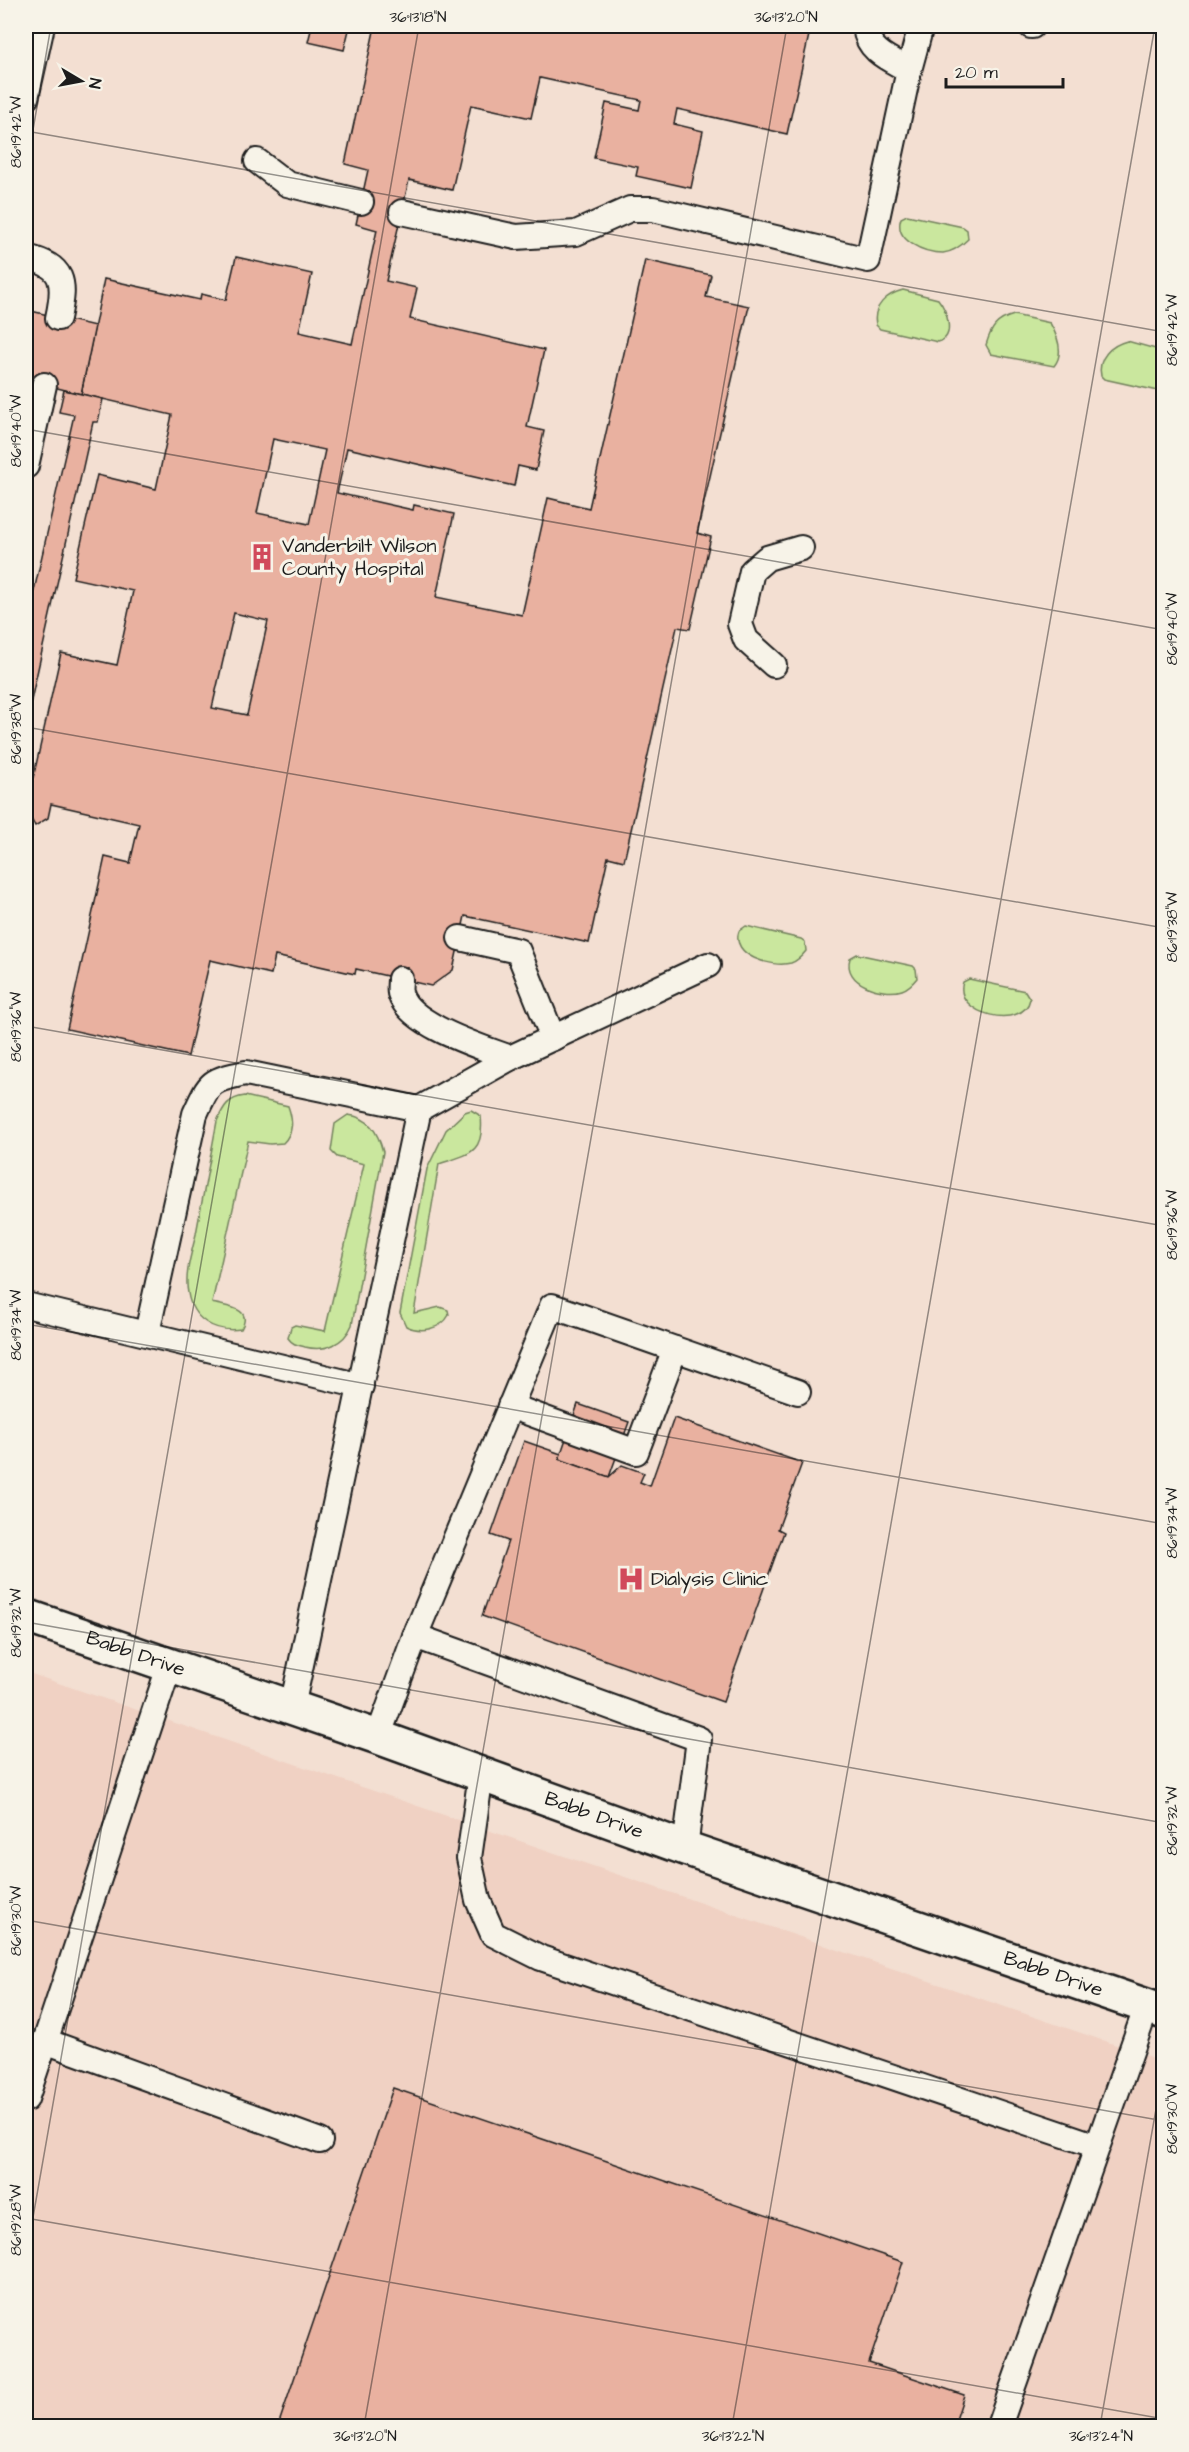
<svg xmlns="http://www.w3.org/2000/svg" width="1189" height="2452" viewBox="0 0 1189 2452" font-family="'Architects Daughter',sans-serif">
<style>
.built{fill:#f0d1c3}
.green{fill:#cae79e;stroke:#73825d;stroke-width:1.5}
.building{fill:#e9b1a0;stroke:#1c1c1c;stroke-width:1.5;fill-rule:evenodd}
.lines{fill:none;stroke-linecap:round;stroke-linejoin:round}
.lane-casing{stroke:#1c1c1c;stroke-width:28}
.street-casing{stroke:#1c1c1c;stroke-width:38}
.lane{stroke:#f7f3e8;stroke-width:24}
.street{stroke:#f7f3e8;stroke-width:33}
.ticks{fill:none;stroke:#1c1c1c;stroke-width:1.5;stroke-opacity:0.45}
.labels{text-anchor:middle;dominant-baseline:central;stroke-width:6;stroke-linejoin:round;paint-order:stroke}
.poi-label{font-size:20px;fill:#1c1c1c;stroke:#f7f3e8;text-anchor:start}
.street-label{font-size:20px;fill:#1c1c1c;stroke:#f7f3e8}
.neatline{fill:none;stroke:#1c1c1c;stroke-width:2}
.ticks-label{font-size:15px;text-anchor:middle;fill:#1c1c1c}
</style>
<rect width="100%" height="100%" fill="#f3dfd2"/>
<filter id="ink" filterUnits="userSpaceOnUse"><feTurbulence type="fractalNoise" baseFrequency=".0167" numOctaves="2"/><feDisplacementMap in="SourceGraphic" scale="12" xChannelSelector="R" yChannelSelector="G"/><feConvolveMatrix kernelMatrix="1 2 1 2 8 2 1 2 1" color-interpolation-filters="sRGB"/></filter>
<g filter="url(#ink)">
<path class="built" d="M26 1672 1163 2061V2426H26Z"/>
<g class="green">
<path d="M907 215 963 227 967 230 968 239C961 246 953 252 943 253 925 253 893 241 901 218Z"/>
<path d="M903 290 938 299C946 309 957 337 938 342L880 329 876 325C872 306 887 294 903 290Z"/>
<path d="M1014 315 1050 323C1057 335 1065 353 1054 366L991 354 986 345C991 328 996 320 1014 315Z"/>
<path d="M1127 341 1163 351V392L1104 379 1101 376C1097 358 1111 345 1127 341Z"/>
<path d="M746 926 801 939 805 942 806 951C802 956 797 961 791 963 772 968 730 956 739 931Z"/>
<path d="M857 954 913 966 916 969 917 978C913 983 908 988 902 990 883 996 842 984 850 958Z"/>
<path d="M969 979 1025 991 1030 999C1024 1031 952 1015 963 982Z"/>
<path d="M245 1096 288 1106C293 1120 294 1132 283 1143L270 1144 248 1141 212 1303C226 1307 254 1307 241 1329 214 1333 192 1319 188 1293 184 1274 192 1252 196 1234 203 1196 210 1159 217 1121 224 1106 228 1098 245 1096Z"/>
<path d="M471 1110 481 1116C485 1154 468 1154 439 1164L414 1313 440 1307 448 1310 449 1315C441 1330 420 1333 406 1326L400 1313 427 1169 446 1130 465 1112Z"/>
<path d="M348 1115C369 1117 378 1132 383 1152L352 1325C344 1344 325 1352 305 1347 298 1345 293 1345 288 1338L291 1327 295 1325 325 1331 364 1164 337 1157 331 1151 335 1124Z"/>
</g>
<g class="building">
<path d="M312 26H350L344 50 308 42Z"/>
<path d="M351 26H811L787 134 677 109 674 124 703 131 691 188 636 176 638 167 594 158 606 103 639 110 641 100 540 78 531 118 471 105 452 190 409 180 386 281 417 288 410 319 544 350 527 427 544 431 536 470 518 466 514 486 347 448 337 493 413 510 414 505 454 514 436 597 522 615 548 498 589 508 645 260 711 275 706 297 749 306 697 533 711 537 690 629 677 627 624 861 608 857 589 943 465 916 453 970 431 986 356 969 355 974 275 956 271 974 210 960 188 1056 67 1029 105 857 130 863 139 824 51 804 48 818 35 826 30 817 26 820V810L61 653 117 665 133 591 73 578 97 475 156 489 172 415 81 394 104 279 200 300 201 294 226 300 236 257 312 274 299 332 352 344 377 230 356 224 368 170 345 164 374 31ZM273 439 325 450 309 524 257 513ZM234 613 268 621 247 715 212 708Z"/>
<path d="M31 311 95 326 81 394 26 380V336Z"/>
<path d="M64 390 103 399 98 422H93L26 723V626L74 415 59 412Z"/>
<path d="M26 770 34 772 28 800H26Z"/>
<path d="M578 1404 629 1422 609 1477 559 1459Z"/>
<path d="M674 1418 802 1463 778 1529 784 1532 723 1702 482 1616 508 1541 491 1535 524 1441 561 1454 559 1459 609 1477 622 1465 644 1473 640 1482 650 1486Z"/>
<path d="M393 2088 903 2262 869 2363 964 2395 954 2426H278Z"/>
</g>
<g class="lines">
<defs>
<g id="lane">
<path d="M1031 26H1032"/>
<path d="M865 27C868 52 889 59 909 70"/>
<path d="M26 98 42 26"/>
<path d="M257 161 287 184 361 202"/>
<path d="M402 212 516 237 576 233 630 209H653L868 260 909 70 921 26"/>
<path d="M26 257C64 266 66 281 58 318"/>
<path d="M26 466 44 385"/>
<path d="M774 665 746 640 740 624 752 571 767 558 801 548"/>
<path d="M460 938 518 951 553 1038"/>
<path d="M400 979C400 983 399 989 400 993 408 1025 482 1047 510 1058"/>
<path d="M26 1305 361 1386"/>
<path d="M147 1333 195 1114C210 1081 210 1080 246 1073L419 1109"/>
<path d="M510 1406 636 1452 675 1349"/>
<path d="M415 1636 699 1739 685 1848"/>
<path d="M292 1707 419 1109 510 1058 708 965"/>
<path d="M378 1737 415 1636 552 1306 798 1392"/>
<path d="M481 1774 469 1858 478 1900 493 1934 541 1958 1097 2146"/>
<path d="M45 2041 320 2141"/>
<path d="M26 2099 170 1664"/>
<path d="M999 2426 1147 2006"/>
</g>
<g id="street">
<path id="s1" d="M26 1616 378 1737 685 1848 1164 2012"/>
</g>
</defs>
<use href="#lane" class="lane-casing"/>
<use href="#street" class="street-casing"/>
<use href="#lane" class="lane"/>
<use href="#street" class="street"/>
</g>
</g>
<path class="ticks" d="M1118 26 1164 34M26 131 1164 332M26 170 51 26M26 429 1164 630M26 727 1164 928M26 1026 1164 1226M26 1324 1164 1524M26 1622 1164 1823M26 1920 1164 2121M26 2218 1164 2419M26 2257 419 26M364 2426 787 26M732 2426 1155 26M1100 2426 1164 2064"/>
<defs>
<symbol id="building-bare" viewBox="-9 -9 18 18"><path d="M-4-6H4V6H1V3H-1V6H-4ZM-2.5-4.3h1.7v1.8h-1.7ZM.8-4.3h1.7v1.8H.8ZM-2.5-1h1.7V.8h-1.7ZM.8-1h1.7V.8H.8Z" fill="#d1495b" stroke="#f7f3e8" stroke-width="2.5" paint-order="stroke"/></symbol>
<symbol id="hospital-bare" viewBox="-9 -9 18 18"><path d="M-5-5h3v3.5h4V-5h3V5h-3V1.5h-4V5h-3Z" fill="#d1495b" stroke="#f7f3e8" stroke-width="2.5" paint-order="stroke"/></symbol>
</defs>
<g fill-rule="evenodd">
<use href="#building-bare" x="243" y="538" width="38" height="38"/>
<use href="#hospital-bare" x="612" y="1560" width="38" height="38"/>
</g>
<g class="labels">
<g class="poi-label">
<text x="282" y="546">Vanderbilt Wilson<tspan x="282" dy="23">County Hospital</tspan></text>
<text x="651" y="1579">Dialysis Clinic</text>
</g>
<g class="street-label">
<text stroke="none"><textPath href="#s1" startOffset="116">Babb Drive</textPath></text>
<text stroke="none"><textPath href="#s1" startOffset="602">Babb Drive</textPath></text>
<text stroke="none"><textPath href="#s1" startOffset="1088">Babb Drive</textPath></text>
</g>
</g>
<rect width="1189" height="2452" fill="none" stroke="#f7f3e8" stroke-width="66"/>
<g transform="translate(81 81) rotate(100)" stroke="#f7f3e8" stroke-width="4.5" paint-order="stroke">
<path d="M0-4.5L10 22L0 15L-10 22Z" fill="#1c1c1c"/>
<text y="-9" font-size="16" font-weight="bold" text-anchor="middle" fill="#1c1c1c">N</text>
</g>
<path d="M946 78v9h117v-9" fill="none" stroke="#1c1c1c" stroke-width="3"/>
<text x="955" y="78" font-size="18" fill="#1c1c1c" stroke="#f7f3e8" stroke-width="4.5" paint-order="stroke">20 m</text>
<rect x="33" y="33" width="1123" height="2386" class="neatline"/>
<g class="ticks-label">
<text x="418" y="22">36°13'18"N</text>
<text x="786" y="22">36°13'20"N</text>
<text transform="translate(16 132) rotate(-90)" y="5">86°19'42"W</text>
<text transform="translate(1172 330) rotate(-90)" y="5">86°19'42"W</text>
<text transform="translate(16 431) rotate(-90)" y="5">86°19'40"W</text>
<text transform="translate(1172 629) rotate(-90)" y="5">86°19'40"W</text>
<text transform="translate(16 729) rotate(-90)" y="5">86°19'38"W</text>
<text transform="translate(1172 927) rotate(-90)" y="5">86°19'38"W</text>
<text transform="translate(16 1027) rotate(-90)" y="5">86°19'36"W</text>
<text transform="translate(1172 1225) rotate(-90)" y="5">86°19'36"W</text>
<text transform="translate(16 1325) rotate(-90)" y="5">86°19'34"W</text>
<text transform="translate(1172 1523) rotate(-90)" y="5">86°19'34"W</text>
<text transform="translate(16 1623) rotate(-90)" y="5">86°19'32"W</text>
<text transform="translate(1172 1821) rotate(-90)" y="5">86°19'32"W</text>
<text transform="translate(16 1921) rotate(-90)" y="5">86°19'30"W</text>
<text transform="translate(1172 2119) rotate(-90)" y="5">86°19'30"W</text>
<text transform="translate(16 2220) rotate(-90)" y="5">86°19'28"W</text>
<text x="365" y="2441">36°13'20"N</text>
<text x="733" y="2441">36°13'22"N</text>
<text x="1101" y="2441">36°13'24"N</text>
</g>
</svg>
